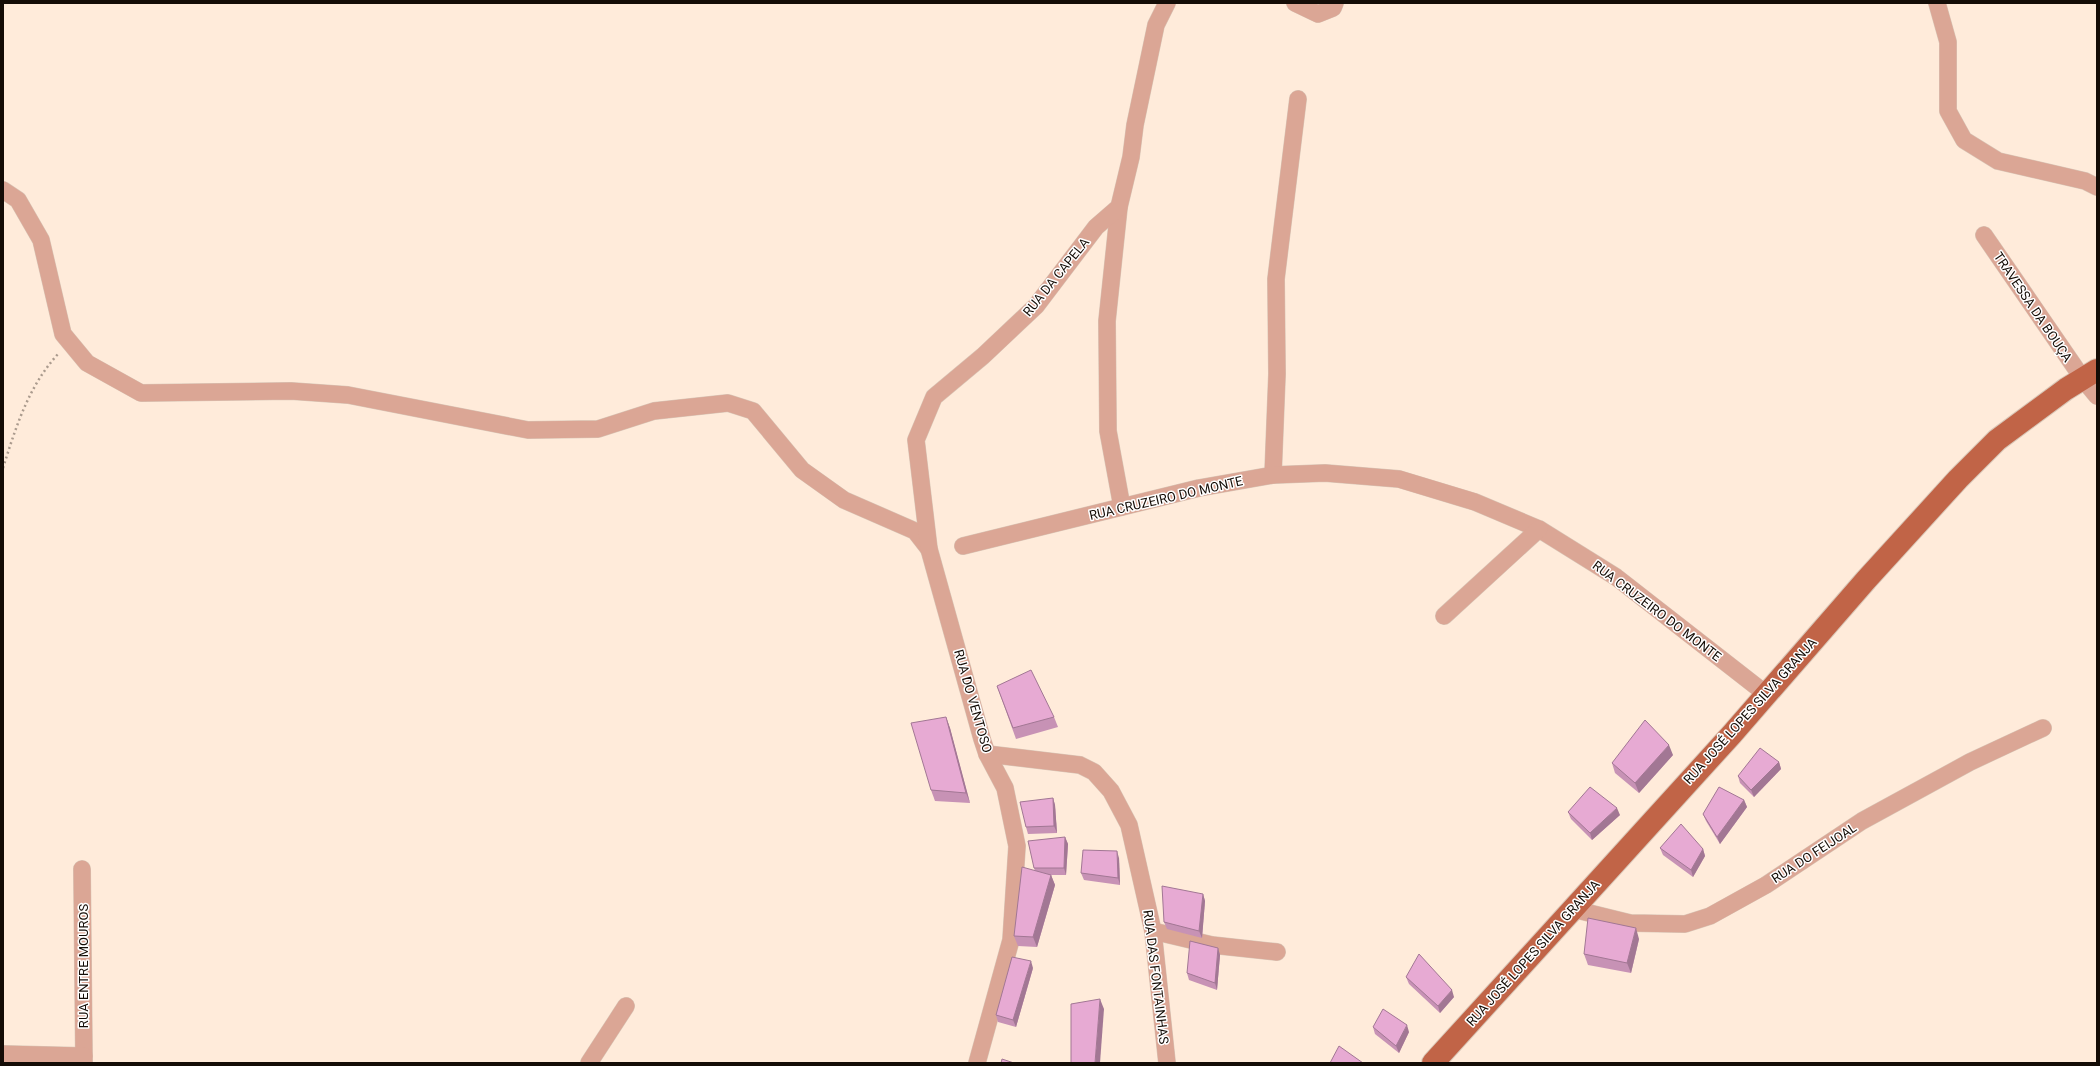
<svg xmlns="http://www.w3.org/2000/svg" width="2100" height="1066" viewBox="0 0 2100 1066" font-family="Roboto,sans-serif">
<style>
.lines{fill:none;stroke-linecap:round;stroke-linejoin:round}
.minor-casing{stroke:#d9c7b8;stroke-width:18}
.major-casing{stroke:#d9c7b8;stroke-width:24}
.path{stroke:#ab9b8e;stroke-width:2.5;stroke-dasharray:2 3;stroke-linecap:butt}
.minor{stroke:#dba695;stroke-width:17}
.major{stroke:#c16447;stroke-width:22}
.wall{fill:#c792b5}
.shaded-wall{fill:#a27794}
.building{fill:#e7aad3;stroke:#a27794}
.labels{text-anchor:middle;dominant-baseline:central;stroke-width:3;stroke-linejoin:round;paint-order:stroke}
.street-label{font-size:13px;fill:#140c06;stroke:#fff}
</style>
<rect width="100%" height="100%" fill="#ffebda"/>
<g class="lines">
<defs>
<g id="minor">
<path d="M1295 3 1318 14 1333 8 1335 3"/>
<path d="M1937 3 1948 42V111L1964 140 1998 161 2085 181 2097 187"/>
<path d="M3 190 18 200 41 240 63 334 87 363 141 393 291 391 348 395 528 430 598 429 654 411 728 403 753 411 802 470 844 500 915 531 929 549"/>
<path d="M1119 207 1107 321 1108 431 1122 507"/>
<path d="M1984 235 2083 379 2097 396"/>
<path d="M1273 475 1277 374 1276 279 1298 99"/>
<path d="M963 546 1199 488 1273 475 1325 473 1399 479 1475 502 1539 529 1616 577 1766 694"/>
<path d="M1444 616 1539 529"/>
<path d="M987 754 1080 765 1094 772 1111 791 1129 825 1153 931 1167 1063"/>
<path d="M82 869 84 1063"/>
<path d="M1573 909 1630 923 1685 924 1710 916 1766 885 1862 821 1970 762 2043 728"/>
<path d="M1153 931 1212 945 1277 952"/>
<path d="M3 1054 84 1056"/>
<path d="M589 1063 626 1006"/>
<path d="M977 1063 1011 940 1017 846 1005 788 987 754 982 739 929 549 916 440 934 397 983 356 1036 306 1096 227 1119 207 1131 157 1135 125 1156 25 1167 3"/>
</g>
<path id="major" d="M1433 1063 1732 734 1866 580 1958 479 1997 440 2066 389 2097 370"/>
</defs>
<use href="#minor" class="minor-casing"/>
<use href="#major" class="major-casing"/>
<path class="path" d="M3 468C16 427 28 387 58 354"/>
<use href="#minor" class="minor"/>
<use href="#major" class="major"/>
</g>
<g class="wall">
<path d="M997 686 1054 717 1058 727 1016 739Z"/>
<path d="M946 717 950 728 970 803 935 801 931 790Z"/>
<path d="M1673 755 1639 793 1615 773 1612 763Z"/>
<path d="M1779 762 1781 769 1754 797 1740 783 1738 776Z"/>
<path d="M1053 798 1055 805 1057 833 1028 834 1026 827Z"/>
<path d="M1744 800 1747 807 1720 844 1706 821 1703 814Z"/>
<path d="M1568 812 1620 815 1592 840 1571 819Z"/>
<path d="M1065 837 1068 844 1066 875H1050H1051L1055 885 1037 947 1018 946 1014 936 1035 871 1034 868Z"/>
<path d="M1660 848 1703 849 1705 856 1693 877 1663 855Z"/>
<path d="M1119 858 1120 885 1084 880 1081 873Z"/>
<path d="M1203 894 1205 901 1202 938 1167 929 1164 922Z"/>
<path d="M1639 939 1631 973 1588 965 1584 954Z"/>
<path d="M1218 948 1220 955 1217 990 1189 980 1187 973Z"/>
<path d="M1033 968 1016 1027 998 1022 996 1015Z"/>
<path d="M1406 977 1454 997 1440 1013 1409 984Z"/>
<path d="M1373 1027 1409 1032 1399 1053 1375 1034Z"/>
</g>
<g class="shaded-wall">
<path d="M946 717 950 728 970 803 966 793Z"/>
<path d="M1669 745 1673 755 1639 793 1635 783Z"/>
<path d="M1779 762 1781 769 1754 797 1751 790Z"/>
<path d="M1053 798 1055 805 1057 833 1054 826Z"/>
<path d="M1744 800 1747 807 1720 844 1717 837Z"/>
<path d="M1617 808 1620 815 1592 840 1590 833Z"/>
<path d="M1065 837 1068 844 1066 875 1064 868Z"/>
<path d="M1703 849 1705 856 1693 877 1691 870Z"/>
<path d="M1117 851 1119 858 1120 885 1118 878Z"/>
<path d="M1051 875 1055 885 1037 947 1033 937Z"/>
<path d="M1203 894 1205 901 1202 938 1199 931Z"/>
<path d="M1636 928 1639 939 1631 973 1627 963Z"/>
<path d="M1218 948 1220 955 1217 990 1215 983Z"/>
<path d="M1031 961 1033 968 1016 1027 1013 1020Z"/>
<path d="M1452 990 1454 997 1440 1013 1438 1006Z"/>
<path d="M1100 999 1104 1009 1100 1063H1095Z"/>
<path d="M1407 1025 1409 1032 1399 1053 1396 1046Z"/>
</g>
<g class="building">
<path d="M1031 670 1054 717 1013 728 997 686Z"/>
<path d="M946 717 966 793 931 790 911 723Z"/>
<path d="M1645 720 1669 745 1635 783 1612 763Z"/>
<path d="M1760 748 1779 762 1751 790 1738 776Z"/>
<path d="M1590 787 1617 808 1590 833 1568 812Z"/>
<path d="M1719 787 1744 800 1717 837 1703 814Z"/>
<path d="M1053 798 1054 826 1026 827 1020 802Z"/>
<path d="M1681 824 1703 849 1691 870 1660 848Z"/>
<path d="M1065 837 1064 868H1034L1028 841Z"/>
<path d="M1083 850 1117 851 1118 878 1081 873Z"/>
<path d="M1022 867 1051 875 1033 937 1014 936Z"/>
<path d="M1162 886 1203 894 1199 931 1164 922Z"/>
<path d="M1588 918 1636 928 1627 963 1584 954Z"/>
<path d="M1190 941 1218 948 1215 983 1187 973Z"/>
<path d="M1419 954 1452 990 1438 1006 1406 977Z"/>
<path d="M1012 957 1031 961 1013 1020 996 1015Z"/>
<path d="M1100 999 1095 1063H1071V1004Z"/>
<path d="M1383 1009 1407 1025 1396 1046 1373 1027Z"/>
<path d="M1339 1046 1363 1063H1330Z"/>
<path d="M1002 1059 1014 1063H1001Z"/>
</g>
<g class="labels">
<g class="street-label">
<text transform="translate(1056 277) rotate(-51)">RUA DA CAPELA</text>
<text transform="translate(2033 307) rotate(56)">TRAVESSA DA BOUÇA</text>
<text transform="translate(1166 498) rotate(-13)">RUA CRUZEIRO DO MONTE</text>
<text transform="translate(1657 611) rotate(37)">RUA CRUZEIRO DO MONTE</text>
<text transform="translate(973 701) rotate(74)">RUA DO VENTOSO</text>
<text transform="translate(1750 711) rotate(-48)">RUA JOSÉ LOPES SILVA GRANJA</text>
<text transform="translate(1814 853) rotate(-33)">RUA DO FEIJOAL</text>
<text transform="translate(1533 953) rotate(-48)">RUA JOSÉ LOPES SILVA GRANJA</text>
<text transform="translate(83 966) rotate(-90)">RUA ENTRE MOUROS</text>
<text transform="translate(1156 977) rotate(83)">RUA DAS FONTAINHAS</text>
</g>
</g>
<rect width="2100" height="1066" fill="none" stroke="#140c06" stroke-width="8"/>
</svg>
